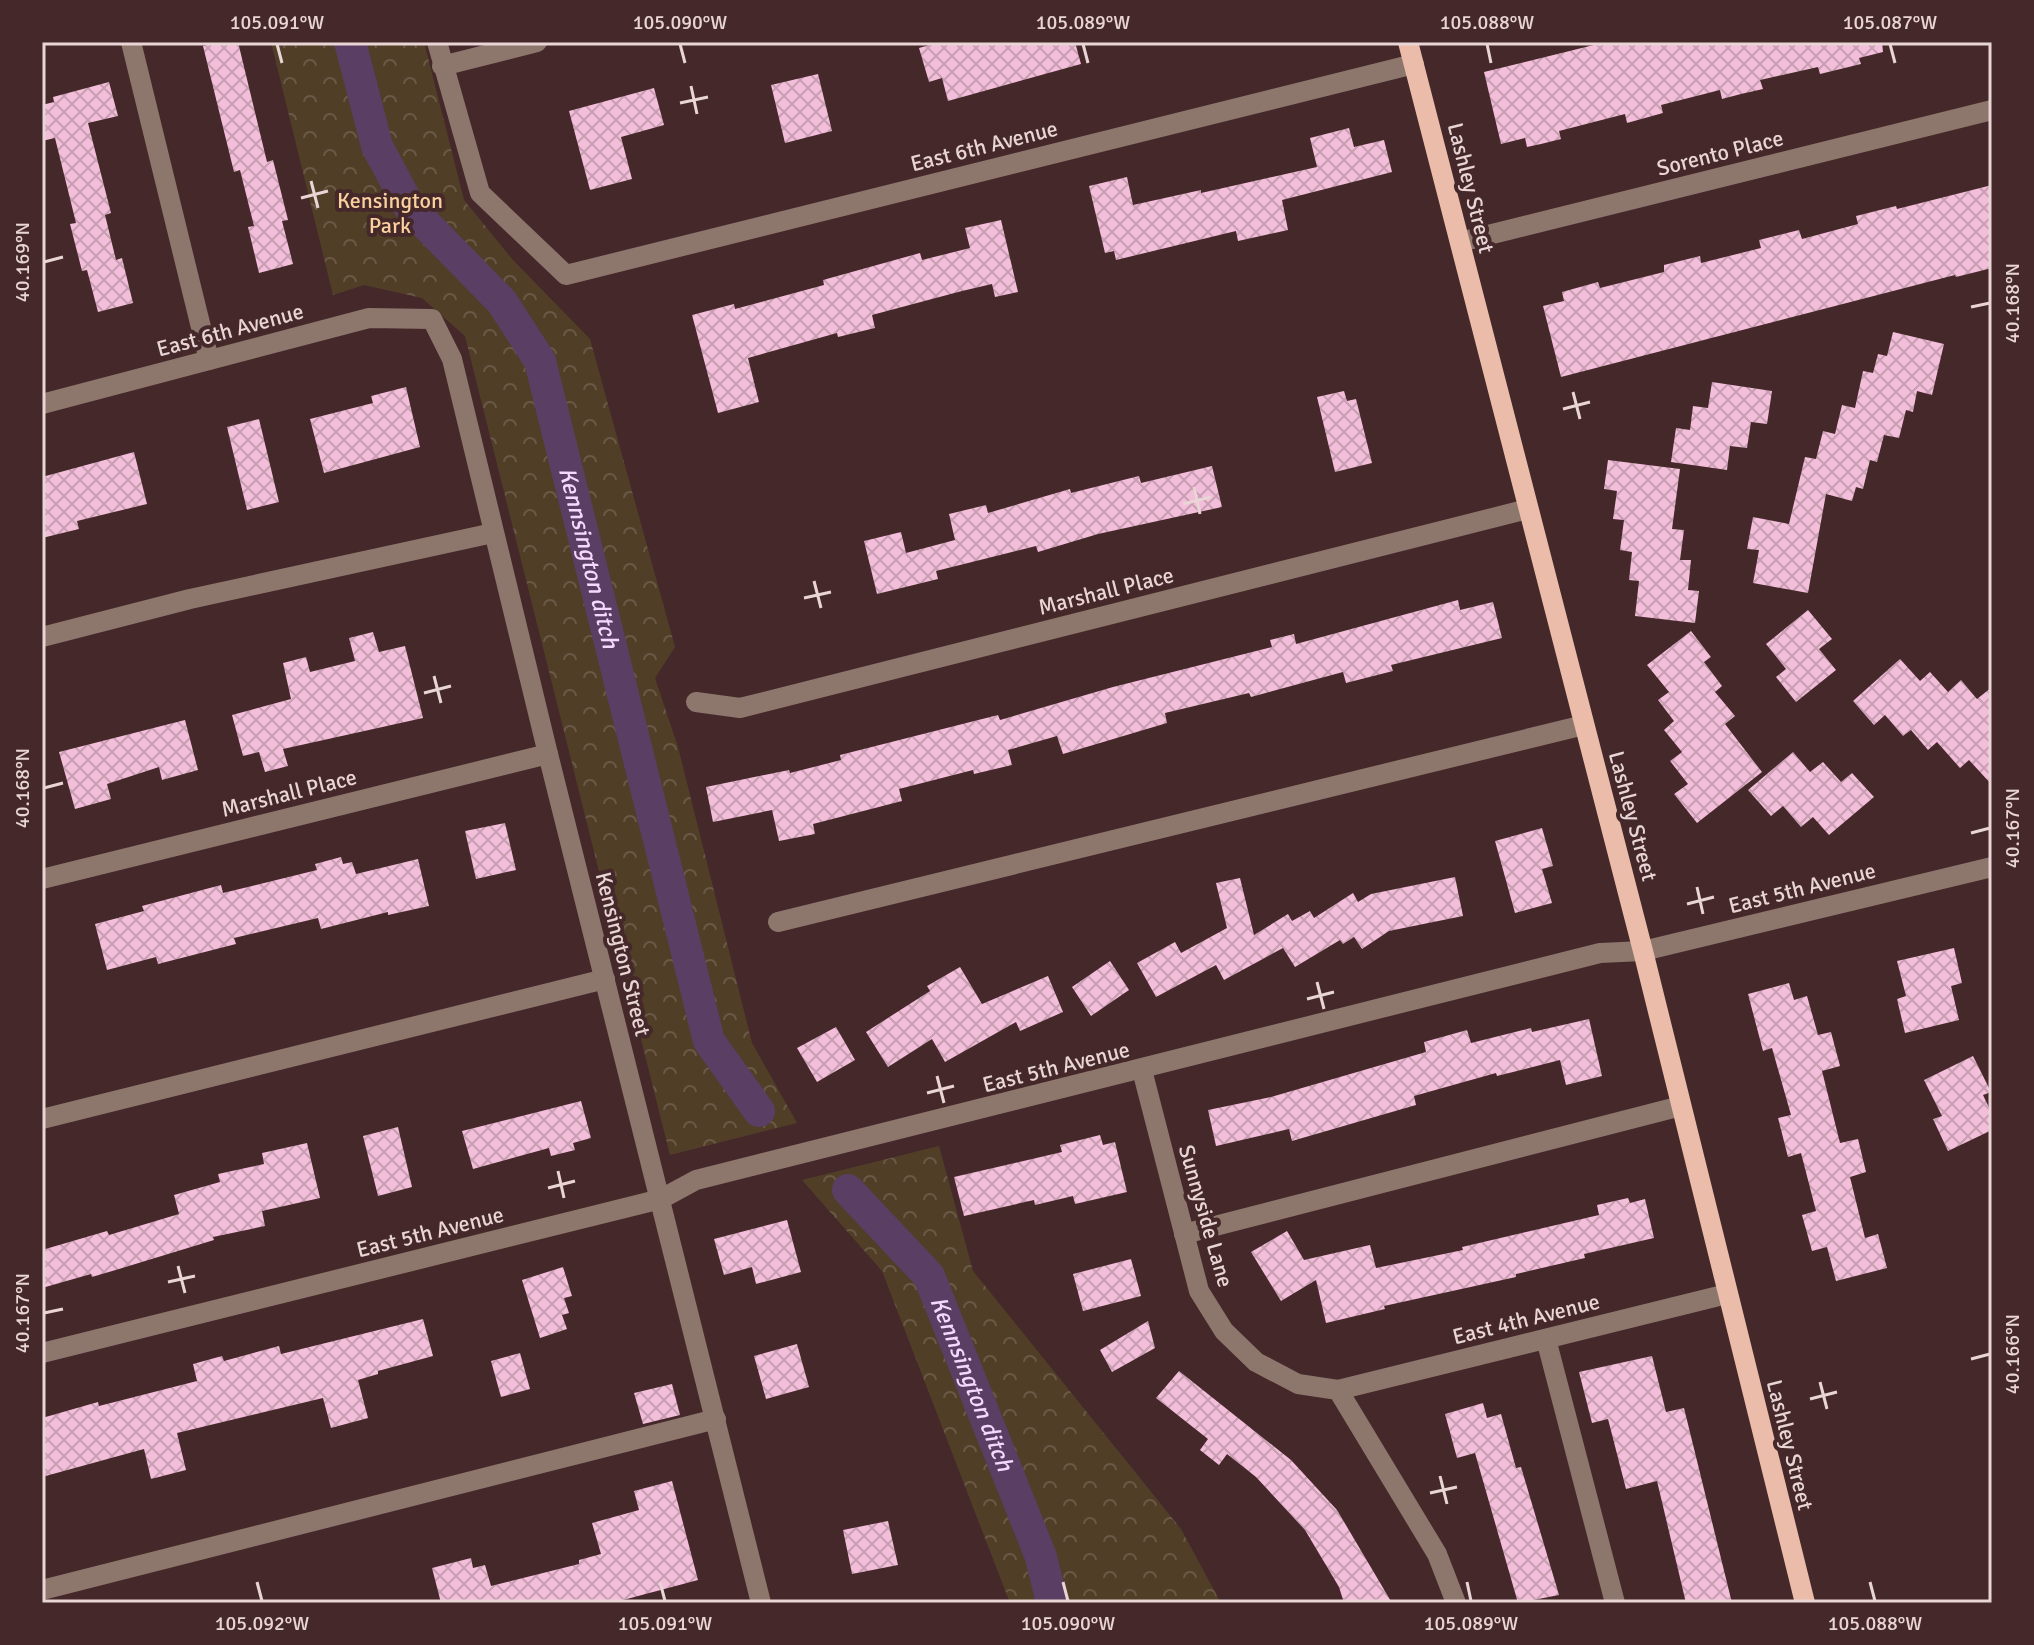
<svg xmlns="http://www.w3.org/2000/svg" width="2034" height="1645" viewBox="0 0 2034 1645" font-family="Signika,sans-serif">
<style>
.park{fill:url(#park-crowns)}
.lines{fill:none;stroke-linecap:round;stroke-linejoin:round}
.canal{stroke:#5b3e63;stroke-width:32}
.building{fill:url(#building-cross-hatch)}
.minor{stroke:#8d776d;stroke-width:20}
.major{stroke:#eabca9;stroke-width:20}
.ticks{fill:none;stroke:#e9d5d6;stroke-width:3}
.labels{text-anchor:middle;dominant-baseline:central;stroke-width:8;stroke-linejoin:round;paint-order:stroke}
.street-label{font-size:22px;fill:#e9d5d6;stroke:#45282a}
.park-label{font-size:22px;fill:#fad09e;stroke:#45282a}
.water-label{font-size:24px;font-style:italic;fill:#f6d8fe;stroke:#45282a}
.neatline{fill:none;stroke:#e9d5d6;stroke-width:3}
.ticks-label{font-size:20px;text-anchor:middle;fill:#e9d5d6}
</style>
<defs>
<pattern id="park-crowns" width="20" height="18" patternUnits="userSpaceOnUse" patternTransform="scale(2)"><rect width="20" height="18" fill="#513e27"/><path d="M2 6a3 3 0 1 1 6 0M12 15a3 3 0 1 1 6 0" fill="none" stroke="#6a5946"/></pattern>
<pattern id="building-cross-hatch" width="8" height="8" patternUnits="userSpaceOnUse" patternTransform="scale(2)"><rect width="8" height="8" fill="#f3bed9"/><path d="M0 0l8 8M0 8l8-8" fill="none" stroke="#c89eb3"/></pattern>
</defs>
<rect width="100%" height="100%" fill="#45282a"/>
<g class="park">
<path d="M271 42H424L464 200 512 259 590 339 675 647 655 678 678 747 752 1043 797 1123 670 1155 465 336 422 298 364 285 333 295Z"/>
<path d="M939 1146 973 1271 1181 1529 1221 1603H1010L882 1271 802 1180Z"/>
</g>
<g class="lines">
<g class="canal">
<path id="s1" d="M350 42 377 146 410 208 502 302 540 361 709 1041 759 1111"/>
<path id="s2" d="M848 1190 929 1276 1041 1557 1052 1603"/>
</g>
</g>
<g class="building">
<path d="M218 42H238L267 162 273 160 288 220 282 221 293 264 259 273 248 227 254 226 240 170 234 172 203 46Z"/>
<path d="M940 42H1075L1081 64 948 101 942 78 929 82 919 48Z"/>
<path d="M1606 42H1882L1883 52 1859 58 1861 64 1820 74 1818 67 1760 80 1763 89 1741 94 1722 99 1720 90 1661 105 1663 113 1627 123 1625 114 1559 131 1561 139 1541 144 1527 147 1525 138 1501 144 1484 72Z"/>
<path d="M818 74 832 131 785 143 771 85Z"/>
<path d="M109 82 118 116 88 123 111 213 105 215 116 260 122 258 133 303 98 312 87 270 82 271 70 224 76 223 55 138 42 141V105L54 102 53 97Z"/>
<path d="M654 88 664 125 621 137 632 179 590 190 569 111Z"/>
<path d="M1349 128 1354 147 1384 140 1392 172 1282 200 1288 230 1238 241 1236 231 1116 260 1114 251 1105 253 1089 186 1127 177 1133 205 1201 190V193L1317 167 1310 138Z"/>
<path d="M1992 185V268L1956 277 1955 275 1561 377 1543 306 1564 301 1562 292 1598 282 1600 288 1664 272V265L1700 256 1701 263 1761 248 1759 240 1799 230 1802 239 1858 224 1856 216 1896 206 1897 209Z"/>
<path d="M1001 220 1018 292 995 297 992 284 962 291 872 315 875 328 838 337 837 333 748 358 759 402 718 413 692 315 734 304 735 309 824 285 823 280 920 253 922 260 970 248 965 228Z"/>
<path d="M1893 332 1944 344 1932 395 1917 391 1913 412 1906 410 1899 438 1884 435 1877 462 1870 460 1863 489 1856 487 1852 501 1826 494 1808 593 1753 583 1759 550 1747 549 1753 517 1789 524 1805 457 1816 459 1823 431 1835 434 1842 405 1855 408 1863 371 1873 373 1878 354 1887 356Z"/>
<path d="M1712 382 1772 391 1767 424 1751 422 1747 448 1730 446 1727 470 1671 462 1676 428 1690 430 1693 406 1708 408Z"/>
<path d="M406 387 420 447 324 473 310 419 373 403 371 396Z"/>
<path d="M1344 391 1347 401 1356 399 1372 463 1335 472 1317 397Z"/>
<path d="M259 419 279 502 247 510 227 427Z"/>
<path d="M134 452 147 504 77 521 79 529 42 538V477Z"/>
<path d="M1608 460 1680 469 1672 529 1684 530 1680 560H1691L1688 590 1699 591 1695 623 1635 616 1639 581 1629 580 1632 552 1620 550 1624 520 1613 519 1617 491 1604 489Z"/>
<path d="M1212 466 1222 507 1098 534 1038 552 1036 546 936 571 938 579 877 594 864 541 901 532 906 553 955 540 949 514 986 505 988 513 1070 489 1071 493 1139 476 1141 483Z"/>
<path d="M1458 600 1460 610 1493 602 1502 638 1391 665 1393 671 1346 683 1343 672 1251 697 1249 693 1165 713 1167 723 1063 754 1057 736 1008 750 1012 765 974 774 973 770 899 789 902 801 813 824 815 834 779 841 772 810 713 822 706 787 789 770 790 773 841 760 840 755 998 715 1000 720 1113 687 1272 647 1270 640 1294 634 1296 644Z"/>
<path d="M1808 610 1832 639 1819 649 1836 670 1796 702 1776 677 1786 669 1766 644Z"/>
<path d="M1691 631 1711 657 1704 662 1722 686 1715 692 1735 716 1725 724 1762 772 1697 823 1674 794 1688 784 1670 761 1682 752 1664 730 1674 721 1658 700 1669 692 1647 665Z"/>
<path d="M373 632 379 652 405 646 423 718 283 749 288 766 265 772 259 752 243 756 232 715 291 699 283 663 306 657 310 672 355 661 349 638Z"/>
<path d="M1900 659 1920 681 1930 672 1948 692 1961 680 1977 699 1992 687V785L1969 760 1960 768 1937 742 1928 750 1911 730 1903 736 1885 715 1874 725 1853 701Z"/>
<path d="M185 720 198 770 162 780 159 767 107 784 111 799 75 809 59 752Z"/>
<path d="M1793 752 1810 772 1823 762 1841 782 1852 773 1874 797 1829 835 1813 817 1801 827 1783 806 1771 816 1748 790Z"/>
<path d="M505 823 516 870 476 879 465 831Z"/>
<path d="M1542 828 1553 866 1542 869 1552 903 1515 913 1495 841Z"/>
<path d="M341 857 343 864 352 862 356 874 418 859 429 906 388 915V912L321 929 318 918 234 938 236 944 158 964 156 957 107 970 95 924 144 911 142 906 221 885 223 893 317 870 315 864Z"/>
<path d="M1455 877 1463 916 1389 931 1362 949 1354 937 1343 944 1340 940 1295 967 1283 948 1224 980 1216 965 1156 997 1137 963 1175 942 1181 953 1227 928 1216 883 1240 878 1254 935 1288 914 1292 921 1310 911 1314 918 1353 893 1358 902 1371 894Z"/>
<path d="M1954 948 1962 983 1951 986 1959 1020 1905 1033 1897 999 1906 996 1897 961Z"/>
<path d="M1110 961 1129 990 1091 1016 1072 987Z"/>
<path d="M960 967 982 1004 1048 976 1063 1012 1020 1031 1016 1022 945 1062 932 1039 888 1067 866 1032 930 991 927 986Z"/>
<path d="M1789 983 1794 1000 1807 996 1818 1035 1831 1032 1840 1066 1822 1071 1840 1143 1858 1139 1866 1172 1850 1177 1865 1238 1878 1234 1887 1268 1836 1281 1827 1247 1812 1251 1802 1215 1816 1211 1801 1153 1788 1157 1778 1118 1791 1115 1772 1048 1763 1051 1748 994Z"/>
<path d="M1589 1019 1602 1076 1566 1085 1560 1060 1497 1076 1496 1073 1414 1096 1416 1105 1292 1141 1289 1129 1216 1146 1208 1110 1271 1097 1426 1052 1424 1042 1467 1030 1471 1043 1531 1028 1532 1032Z"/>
<path d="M836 1027 855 1060 817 1082 797 1048Z"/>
<path d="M1973 1056 1991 1092 1983 1095 1992 1114V1130L1948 1151 1933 1119 1942 1116 1924 1080Z"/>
<path d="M581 1101 591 1138 573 1143 575 1150 551 1156 549 1148 473 1169 462 1131Z"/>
<path d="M398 1127 412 1187 378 1196 363 1136Z"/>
<path d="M1100 1135 1103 1145 1115 1142 1127 1192 1075 1204 1073 1196 1035 1205 1034 1200 964 1216 954 1177 1062 1152 1060 1145Z"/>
<path d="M307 1143 320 1198 262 1211 265 1226 213 1237 214 1240 119 1269 92 1277 91 1274 42 1288V1250L107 1231 109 1235 179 1214 174 1195 220 1182 218 1174 264 1164 262 1153Z"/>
<path d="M1628 1198 1630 1203 1645 1199 1654 1238 1584 1254 1585 1258 1516 1274V1277L1384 1306 1385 1309 1326 1323 1316 1280 1281 1301 1251 1252 1287 1231 1304 1260 1370 1245 1376 1268 1463 1250 1462 1247 1599 1215 1597 1205Z"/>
<path d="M787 1220 801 1272 756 1284 752 1267 724 1275 714 1239Z"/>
<path d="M1131 1259 1141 1296 1083 1311 1073 1274Z"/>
<path d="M563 1267 572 1296 564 1298 569 1313 562 1315 567 1329 540 1338 522 1280Z"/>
<path d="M423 1319 433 1356 378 1371V1374L358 1380 368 1418 331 1428 323 1398 177 1433 186 1470 151 1479 144 1449 42 1477V1418L98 1402 99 1406 197 1381 193 1364 222 1356 224 1361 279 1346 281 1354Z"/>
<path d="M1148 1321 1155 1348 1112 1372 1100 1350Z"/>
<path d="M797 1344 809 1387 766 1399 754 1356Z"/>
<path d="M520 1353 530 1389 501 1397 491 1361Z"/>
<path d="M1652 1356 1666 1412 1684 1408 1732 1603H1686L1657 1481 1626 1489 1608 1419 1592 1423 1579 1372Z"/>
<path d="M1179 1371 1291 1460 1337 1510 1392 1603H1344L1339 1587 1305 1530 1256 1477 1227 1454 1219 1465 1200 1450 1208 1439 1156 1398Z"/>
<path d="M672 1384 680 1415 643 1424 634 1393Z"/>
<path d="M1483 1403 1487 1418 1501 1414 1516 1468 1521 1467 1559 1595 1518 1603 1475 1453 1457 1458 1445 1414Z"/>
<path d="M672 1481 698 1580 612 1603H441L432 1568 471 1558 473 1568 485 1565 491 1586 579 1564V1560L601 1554 592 1523 639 1510 634 1491Z"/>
<path d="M888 1521 898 1565 852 1574 843 1530Z"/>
</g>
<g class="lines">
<g class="minor">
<path d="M131 42 209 360"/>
<path d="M437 42 480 193 566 275 1414 64"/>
<path d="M442 66 537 42"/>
<path d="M1460 242 1992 110"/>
<path d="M42 404 369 318 432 319 452 359 548 754 761 1603"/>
<path d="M42 637 190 599 493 533"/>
<path d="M696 702 740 708 1528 509"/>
<path d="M42 879 548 754"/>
<path d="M778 922 1584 725"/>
<path d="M1142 1070 1199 1291 1224 1331 1256 1362 1298 1384 1338 1390 1437 1554 1456 1603"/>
<path d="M42 1119 605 979"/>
<path d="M1184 1234 1681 1106"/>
<path d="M1546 1339 1615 1603"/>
<path d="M42 1353 661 1199 696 1180 1600 953 1643 951 1992 867"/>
<path d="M1338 1390 1727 1294"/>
<path d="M42 1590 716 1419"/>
</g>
<path class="major" d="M1408 42 1643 951 1805 1603"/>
</g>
<path class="ticks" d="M277 44 282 63M680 44 685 63M1083 44 1088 63M1487 44 1491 63M1890 44 1895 63M691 86 697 114M680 103 708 97M311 181 318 208M301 198 328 191M44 262 63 257M1971 307 1990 303M1573 392 1580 419M1563 409 1590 402M1194 487 1200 514M1183 504 1211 497M814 581 821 608M804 598 831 592M434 676 441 703M424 693 451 686M44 788 63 783M1971 833 1990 828M1697 887 1703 914M1687 904 1714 897M1317 982 1324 1009M1307 999 1334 992M937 1076 944 1103M927 1093 954 1086M558 1171 564 1198M548 1188 575 1181M178 1266 185 1293M168 1282 195 1276M44 1313 63 1309M1971 1359 1990 1354M1820 1382 1827 1409M1810 1399 1837 1392M1440 1476 1447 1504M1430 1493 1457 1487M257 1582 262 1601M660 1582 665 1601M1063 1582 1068 1601M1467 1582 1471 1601M1870 1582 1875 1601"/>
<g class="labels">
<g class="street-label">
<text transform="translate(984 146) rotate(-14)">East 6th Avenue</text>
<text transform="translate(1720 153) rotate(-14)">Sorento Place</text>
<text transform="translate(1471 188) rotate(76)">Lashley Street</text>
<text transform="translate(230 330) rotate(-15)">East 6th Avenue</text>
<text transform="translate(1106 591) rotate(-14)">Marshall Place</text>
<text transform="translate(289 793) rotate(-14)">Marshall Place</text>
<text transform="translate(1633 816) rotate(75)">Lashley Street</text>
<text transform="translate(1802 888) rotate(-14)">East 5th Avenue</text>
<text transform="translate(623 954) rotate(76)">Kensington Street</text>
<text transform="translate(1056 1067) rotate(-14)">East 5th Avenue</text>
<text transform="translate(1206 1216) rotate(74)">Sunnyside Lane</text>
<text transform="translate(430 1232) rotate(-14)">East 5th Avenue</text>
<text transform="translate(1526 1319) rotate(-14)">East 4th Avenue</text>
<text transform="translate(1790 1445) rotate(76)">Lashley Street</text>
</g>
<g class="park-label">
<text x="390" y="200">Kensington<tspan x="390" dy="25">Park</tspan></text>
</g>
<g class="water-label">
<text stroke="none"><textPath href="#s1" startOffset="582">Kennsington ditch</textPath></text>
<text stroke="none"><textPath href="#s2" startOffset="234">Kennsington ditch</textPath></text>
</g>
</g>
<rect width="2034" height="1645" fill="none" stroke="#45282a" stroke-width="88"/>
<rect x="44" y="44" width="1946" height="1557" class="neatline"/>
<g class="ticks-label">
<text x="277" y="29">105.091°W</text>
<text x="680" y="29">105.090°W</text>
<text x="1083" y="29">105.089°W</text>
<text x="1487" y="29">105.088°W</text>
<text x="1890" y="29">105.087°W</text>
<text transform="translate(22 262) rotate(-90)" y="7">40.169°N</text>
<text transform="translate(2012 303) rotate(-90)" y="7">40.168°N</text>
<text transform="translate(22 788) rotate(-90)" y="7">40.168°N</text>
<text transform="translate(2012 828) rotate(-90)" y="7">40.167°N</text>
<text transform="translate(22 1313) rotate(-90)" y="7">40.167°N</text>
<text transform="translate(2012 1354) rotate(-90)" y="7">40.166°N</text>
<text x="262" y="1630">105.092°W</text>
<text x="665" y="1630">105.091°W</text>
<text x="1068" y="1630">105.090°W</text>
<text x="1471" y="1630">105.089°W</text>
<text x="1875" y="1630">105.088°W</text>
</g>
</svg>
